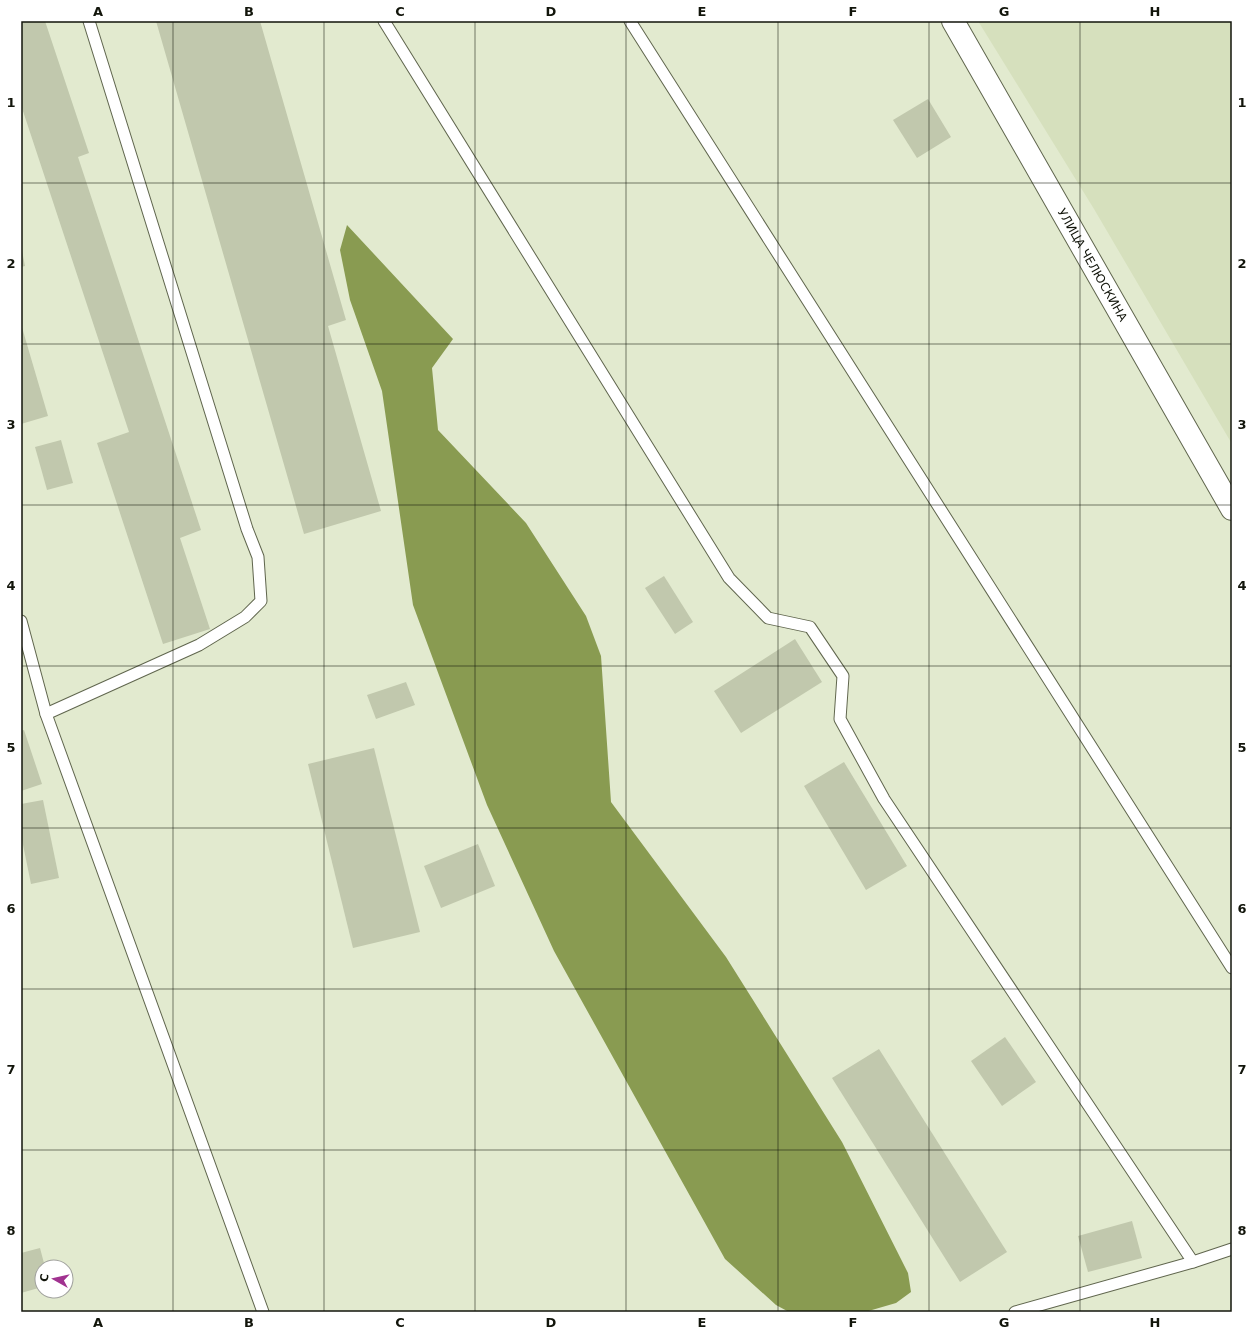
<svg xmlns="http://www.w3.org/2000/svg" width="1253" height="1333" viewBox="0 0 1253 1333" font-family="'DejaVu Sans',sans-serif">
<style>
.built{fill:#d6e0bd}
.water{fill:#899b51}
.building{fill:#c1c8ad}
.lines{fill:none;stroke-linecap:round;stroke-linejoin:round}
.service-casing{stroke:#60664e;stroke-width:13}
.minor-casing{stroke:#60664e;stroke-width:24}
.service{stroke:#fff;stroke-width:11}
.minor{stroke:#fff;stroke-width:22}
.grid{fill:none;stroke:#12150b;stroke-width:1;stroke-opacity:0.55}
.labels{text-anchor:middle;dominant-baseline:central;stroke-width:4;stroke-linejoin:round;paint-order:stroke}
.street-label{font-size:12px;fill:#12150b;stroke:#fff}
.neatline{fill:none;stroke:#12150b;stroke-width:1.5}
.grid-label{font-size:13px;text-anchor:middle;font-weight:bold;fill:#12150b}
</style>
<rect width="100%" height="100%" fill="#e2eacf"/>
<path class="built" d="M978 21H1232V444L1094 209Z"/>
<path class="water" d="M347 225 453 339 432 368 438 430 526 523 586 616 601 656 611 802 726 957 842 1142 908 1273 911 1292 896 1303 865 1312H789L776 1305 725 1259 554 951 487 805 413 605 382 391 350 300 340 250Z"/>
<g class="building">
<path d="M21 21H45L89 153 78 157 201 530 180 538 210 629 163 644 97 443 129 432 21 105Z"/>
<path d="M156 21H260L346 320 328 326 381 511 304 534Z"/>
<path d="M928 99 951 137 917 158 893 120Z"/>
<path d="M21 246 25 266 21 267Z"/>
<path d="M21 324 48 416 21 424Z"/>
<path d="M61 440 73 483 47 490 35 447Z"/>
<path d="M664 576 693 622 675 634 645 588Z"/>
<path d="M795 639 822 682 741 733 714 691Z"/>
<path d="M406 682 415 705 376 719 367 695Z"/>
<path d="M24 730 42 784 21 791V731Z"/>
<path d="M374 748 420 932 353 948 308 764Z"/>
<path d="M844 762 907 866 866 890 804 786Z"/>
<path d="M43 800 59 878 31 884 21 835V804Z"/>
<path d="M478 844 495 886 441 908 424 866Z"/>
<path d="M1005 1037 1036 1082 1002 1106 971 1061Z"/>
<path d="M879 1049 1007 1252 960 1282 832 1078Z"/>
<path d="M1132 1221 1142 1258 1088 1272 1078 1236Z"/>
<path d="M40 1248 45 1267H42V1287L21 1293V1253Z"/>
</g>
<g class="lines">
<defs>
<g id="service">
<path d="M384 21 729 578 768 618 810 627 843 676 840 719 884 799 1193 1262"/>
<path d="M630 21 1232 968"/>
<path d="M21 621 46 714 263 1312"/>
<path d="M46 714 199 645 245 617 261 601 258 557 247 529 89 21"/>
<path d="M1015 1312 1193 1262 1232 1249"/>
</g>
<g id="minor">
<path id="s1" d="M953 21 1232 509"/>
</g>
</defs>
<use href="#service" class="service-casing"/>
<use href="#minor" class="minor-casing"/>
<use href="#service" class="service"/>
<use href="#minor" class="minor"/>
</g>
<path class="grid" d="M173 21V1312M324 21V1312M475 21V1312M626 21V1312M778 21V1312M929 21V1312M1080 21V1312M21 183H1232M21 344H1232M21 505H1232M21 666H1232M21 828H1232M21 989H1232M21 1150H1232"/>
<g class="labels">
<g class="street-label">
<text stroke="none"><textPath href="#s1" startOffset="281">УЛИЦА ЧЕЛЮСКИНА</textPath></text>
</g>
</g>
<rect width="1253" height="1333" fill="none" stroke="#ffffff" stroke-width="44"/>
<g transform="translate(54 1279) rotate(278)"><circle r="19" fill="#ffffff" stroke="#a0a19d"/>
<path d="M0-3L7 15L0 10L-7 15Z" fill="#a13290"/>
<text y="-6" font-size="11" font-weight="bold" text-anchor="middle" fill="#12150b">С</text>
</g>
<rect x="22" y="22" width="1209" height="1289" class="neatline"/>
<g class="grid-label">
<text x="98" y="16">A</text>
<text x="249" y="16">B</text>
<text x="400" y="16">C</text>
<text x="551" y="16">D</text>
<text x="702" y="16">E</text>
<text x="853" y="16">F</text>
<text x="1004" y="16">G</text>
<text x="1155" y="16">H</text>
<text x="11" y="107">1</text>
<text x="1242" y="107">1</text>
<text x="11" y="268">2</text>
<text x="1242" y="268">2</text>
<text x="11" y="429">3</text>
<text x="1242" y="429">3</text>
<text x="11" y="590">4</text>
<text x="1242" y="590">4</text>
<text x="11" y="752">5</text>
<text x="1242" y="752">5</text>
<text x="11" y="913">6</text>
<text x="1242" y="913">6</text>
<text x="11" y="1074">7</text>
<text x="1242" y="1074">7</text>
<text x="11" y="1235">8</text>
<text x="1242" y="1235">8</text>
<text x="98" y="1327">A</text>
<text x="249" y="1327">B</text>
<text x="400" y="1327">C</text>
<text x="551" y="1327">D</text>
<text x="702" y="1327">E</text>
<text x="853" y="1327">F</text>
<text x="1004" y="1327">G</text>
<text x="1155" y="1327">H</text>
</g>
</svg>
